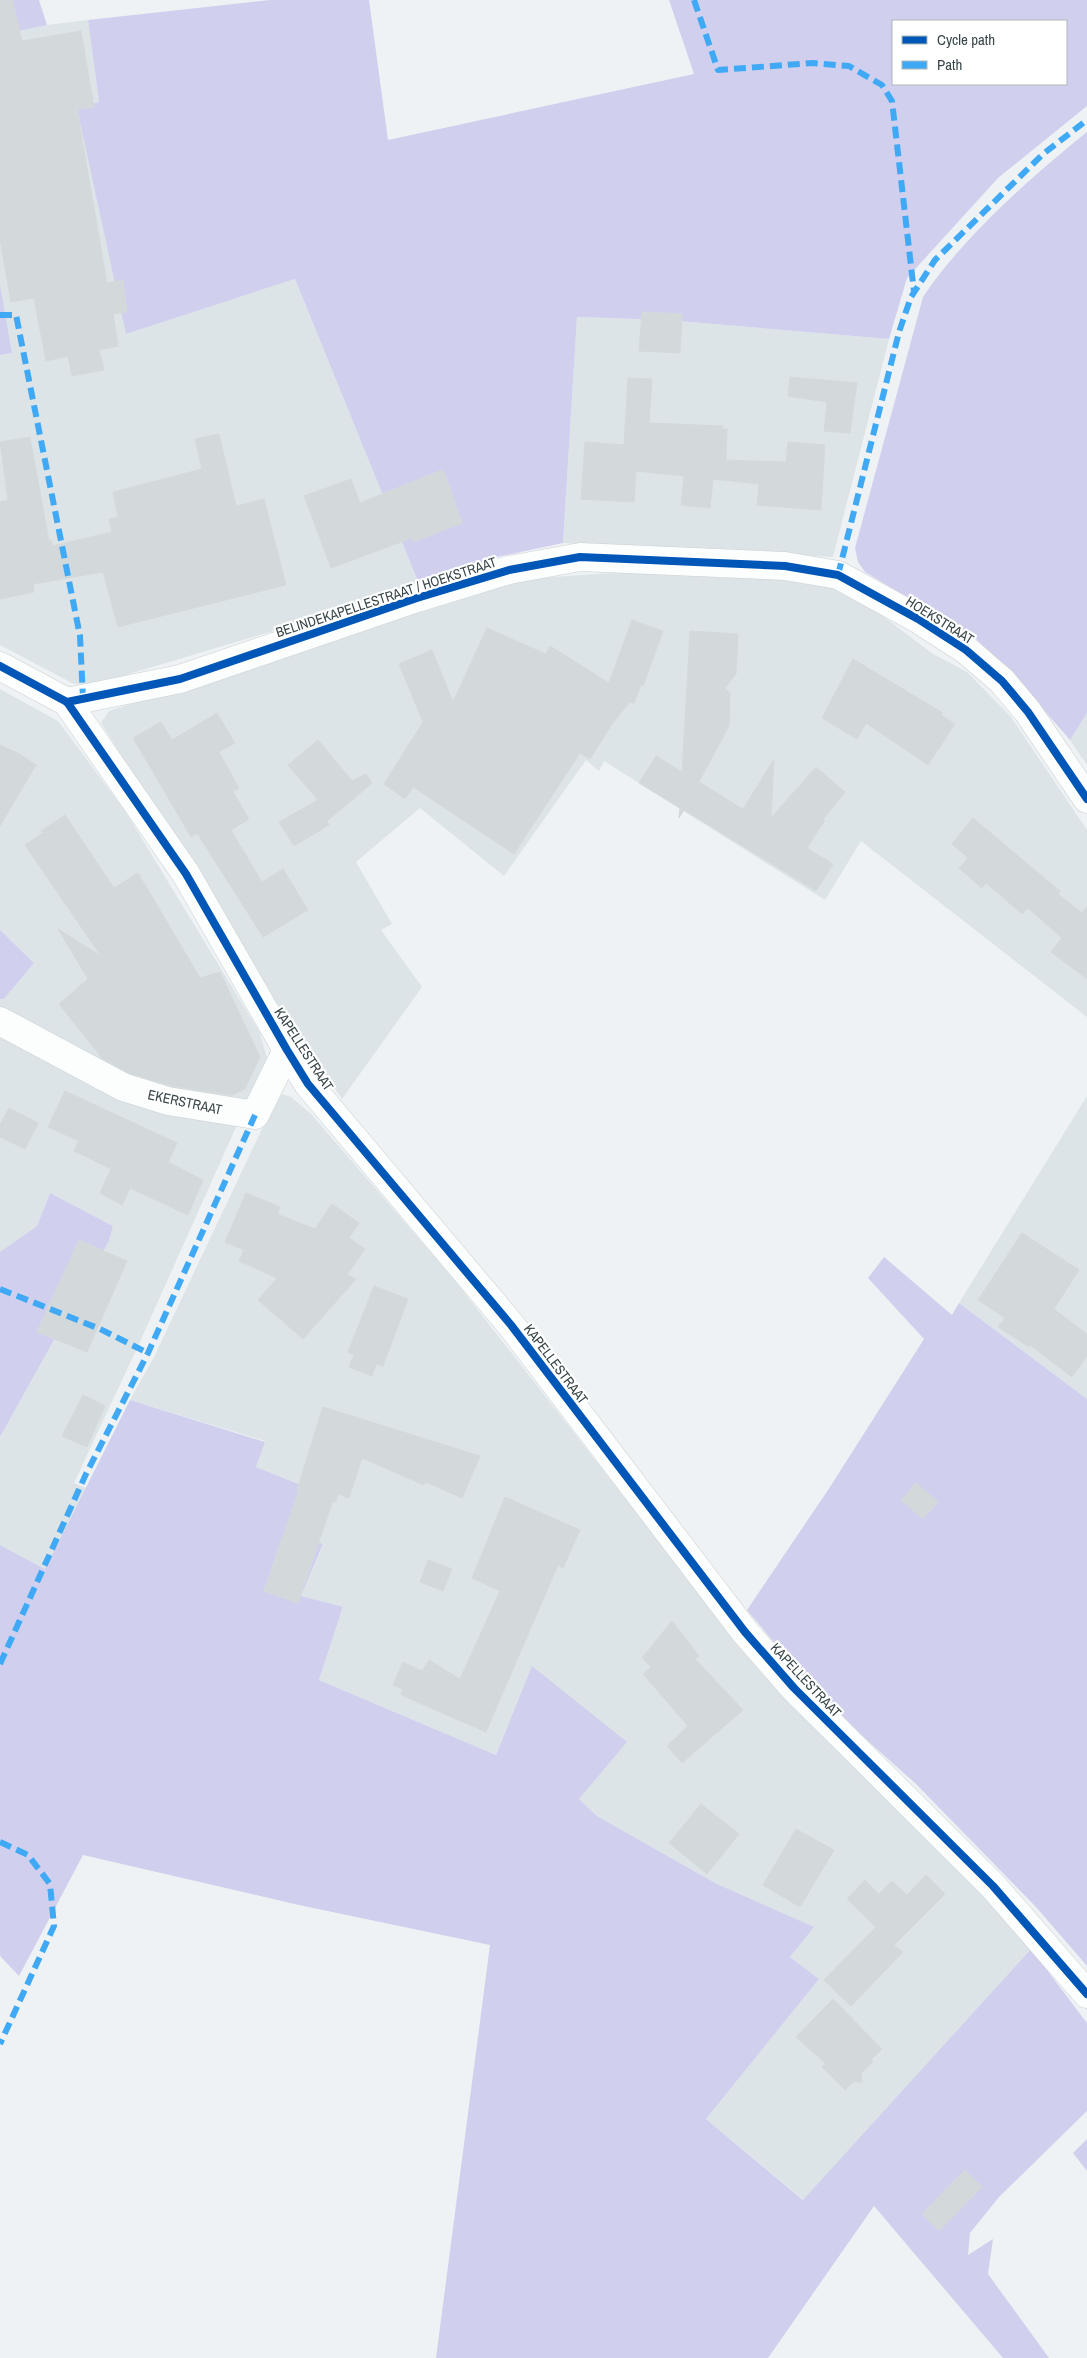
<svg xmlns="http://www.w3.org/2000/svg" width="1087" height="2358" viewBox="0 0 1087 2358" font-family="'Archivo Narrow',sans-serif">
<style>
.residential{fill:#dce4e7}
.green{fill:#d0d0ee;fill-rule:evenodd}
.building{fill:#d3d9db;stroke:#d4dadc}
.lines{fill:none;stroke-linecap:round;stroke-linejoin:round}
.street-casing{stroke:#cbd0d2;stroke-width:29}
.street{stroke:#fcfdfd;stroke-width:28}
.quiet{stroke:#3fa9f5;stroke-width:6;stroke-dasharray:12 6;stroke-linecap:butt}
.cycleway-casing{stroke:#fff;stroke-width:11}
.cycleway{stroke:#0057b8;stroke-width:8}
.labels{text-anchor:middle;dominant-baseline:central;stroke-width:4.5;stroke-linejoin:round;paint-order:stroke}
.street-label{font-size:14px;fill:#39474a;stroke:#fff}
</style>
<rect width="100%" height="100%" fill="#eef2f4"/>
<g class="residential">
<path d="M88 20 99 102 78 107 126 334 295 279 419 584 350 608 99 683 74 684 0 645V355L12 353 0 284V34L47 25Z"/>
<path d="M577 317 666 320 889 339 833 557 563 543Z"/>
<path d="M644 571 757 576 832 588 880 614 933 654 967 672 1011 717 1087 830V1017L861 841 825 900 604 761 599 771 586 760 504 876 420 808 356 862 392 924 381 930 422 987 342 1099 270 993 101 723 109 711 522 579Z"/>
<path d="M0 689 58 721 125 811 260 1033 267 1058 138 1346 74 1483 86 1488 45 1569 0 1545V1437L109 1241 113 1226 50 1193 37 1226 0 1252V999H4L34 963 0 930Z"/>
<path d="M1087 713V765L1070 740Z"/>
<path d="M282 1094 291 1097 312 1115 456 1282 762 1674 936 1844 1031 1949 804 2200 706 2119 819 1979 790 1957 813 1927 717 1884 597 1816 579 1799 532 1667 496 1755 319 1680 343 1608 301 1596 323 1545 298 1538 311 1489 256 1467 265 1441 130 1400 154 1357 270 1112Z"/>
<path d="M1087 1096V1399L959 1303Z"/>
</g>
<g class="green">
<path d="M0 0H39L47 25 8 33Z"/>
<path d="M270 0H369L388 140 694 74 669 0H1087V106L998 178 907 278 889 339 666 320 577 317 563 543 497 557 419 584 295 279 126 334 77 108 99 102 88 20ZM893 21H1066V84H893Z"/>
<path d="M1087 132V713L1070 740 1009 670 974 637 865 572 858 562 855 548 923 297C962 238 1032 176 1087 132Z"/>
<path d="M0 284 12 353 0 355Z"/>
<path d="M0 930 34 963 4 999H0Z"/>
<path d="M50 1193 113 1226 109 1241 0 1437V1252L37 1226Z"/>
<path d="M884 1257 952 1315 959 1303 1087 1399V1966L1036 1907 915 1783 823 1701 747 1610 830 1487 924 1339 868 1278Z"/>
<path d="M130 1400 265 1442 256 1467 311 1489 298 1538 323 1544 301 1596 343 1607 319 1680 496 1755 532 1666 627 1742 579 1799 597 1816 717 1884 814 1927 790 1957 819 1979 706 2119 803 2200 1031 1949 1087 2023V2111L999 2197 970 2233 968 2255 993 2239 988 2274 1049 2358H1003L874 2206 768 2358H436L490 1945 299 1905 83 1855 19 1976 0 1956V1545L45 1569Z"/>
<path d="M1087 2139V2171L1073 2153Z"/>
</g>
<g class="building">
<path d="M0 0H12L22 41 81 31 94 107 77 109 107 283 123 280 127 312 113 314 118 346 99 350 104 370 72 376 68 356 46 361 34 298 11 302 0 240Z"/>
<path d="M642 312 682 314 680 353 639 351Z"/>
<path d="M790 377 857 383 850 433 824 431 827 402 788 396Z"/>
<path d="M628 378 652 379 649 423 723 426 722 429H727L726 460 786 462 788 442 825 445 821 510 757 505 759 484 713 479 710 508 681 505 684 476 636 471 634 502 581 499 585 442 624 445Z"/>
<path d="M219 434 236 506 264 499 286 585 118 627 103 572 33 584 34 592 0 599V502L8 500 0 442 30 437 49 541 51 540 52 546 112 532 109 519 118 517 113 492 202 469 195 439Z"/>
<path d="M442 470 443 473 444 472 462 523 413 542 412 538 331 568 304 496 351 479 360 503Z"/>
<path d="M632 620 663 631 643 686 641 684 634 703 630 702 612 724 590 759 580 753 514 854 413 787 405 799 384 784 423 722 399 664 432 650 453 702 487 628 546 654 550 646 609 683Z"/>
<path d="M690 631 738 634 736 674 725 688 730 693 729 726 699 782 743 809 774 759 771 818 816 767 845 792 823 819 825 820 807 848 833 864 816 891 684 810 679 818 680 808 639 783 656 756 682 772Z"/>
<path d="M853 659 943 713 941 715 955 724 928 765 866 723 857 739 822 718Z"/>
<path d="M217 713 235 743 219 752 239 788 233 792 249 819 231 830 262 882 283 869 308 910 263 937 197 833 191 837 133 738 161 722 172 740Z"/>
<path d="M318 740 352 781 366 774 372 783 327 821 329 825 294 846 279 822 318 800 288 765Z"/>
<path d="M0 745 20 754 36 765 0 826Z"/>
<path d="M65 815 114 888 138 873 200 978 220 972 260 1057 245 1089 232 1095 172 1086 129 1073 102 1058 59 1004 88 979 58 929 101 956 25 845 44 832 41 831Z"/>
<path d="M973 818 1060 891 1058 894 1082 913 1087 906V979L1051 952 1062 938 1028 908 1022 914 986 883 982 888 959 868 968 858 952 844Z"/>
<path d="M65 1091 177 1143 168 1162 203 1180 188 1215 130 1188 122 1205 100 1193 111 1169 74 1151 79 1141 48 1127Z"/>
<path d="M9 1108 38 1123 25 1149 0 1137V1125Z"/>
<path d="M246 1193 280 1207 277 1214 315 1229 332 1204 359 1223 349 1238 365 1249 347 1275 356 1279 303 1339 258 1300 277 1278 239 1261 244 1250 225 1242Z"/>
<path d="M1022 1233 1079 1270 1054 1309 1087 1334V1356L1072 1377 1030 1345 1029 1347 998 1327 1005 1318 978 1300Z"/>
<path d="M79 1240 127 1261 87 1352 37 1332Z"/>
<path d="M374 1286 408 1299 383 1366 376 1364 372 1376 349 1367 354 1355 348 1352Z"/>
<path d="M83 1395 105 1406 87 1447 62 1436Z"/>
<path d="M323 1407 480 1456 462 1498 426 1482 424 1485 362 1458 349 1498 338 1494 336 1502 333 1501 298 1603 264 1591 299 1490H297Z"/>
<path d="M916 1483 938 1502 923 1519 901 1500Z"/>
<path d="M505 1497 580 1530 563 1568 558 1565 486 1732 401 1695 403 1689 393 1685 403 1662 422 1671 429 1660 460 1679 500 1591 472 1578Z"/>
<path d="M428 1560 452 1569 443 1591 420 1582Z"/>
<path d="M672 1621 699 1656 695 1659 743 1710 682 1763 667 1746 688 1726 643 1674 651 1667 642 1658Z"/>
<path d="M701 1804 739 1834 707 1874 669 1843Z"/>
<path d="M796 1829 834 1850 800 1907 763 1885Z"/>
<path d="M926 1875 945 1894 894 1945 903 1952 851 2006 824 1980 876 1927 847 1899 865 1880 879 1894 892 1881 907 1895Z"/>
<path d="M833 1999 882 2049 871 2060 873 2062 861 2073 862 2082H853L845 2090 822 2067 825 2063 796 2037Z"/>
<path d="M965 2170 982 2187 939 2231 922 2214Z"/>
</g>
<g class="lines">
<defs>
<g id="street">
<path d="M0 666 67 702 186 874 287 1050 308 1084 511 1325 745 1632 794 1688 993 1886 1087 1994"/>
<path d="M67 702 180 679 417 598 509 570 580 557 785 566 838 575 918 619 966 650 1002 681 1028 712 1087 799"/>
<path d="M0 1021 123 1087 168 1101 255 1115 287 1050"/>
</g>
</defs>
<use href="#street" class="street-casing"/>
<use href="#street" class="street"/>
<g class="quiet">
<path d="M694 0 718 70 813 63 849 66 882 85 892 101 914 292"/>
<path d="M0 315H16L80 636 83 698"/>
<path d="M838 575 899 332 911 297 935 260 1043 154 1087 120"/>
<path d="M0 1289 100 1329 148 1353"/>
<path d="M0 1664 86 1474 148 1353 255 1115"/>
<path d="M0 1842 28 1855 50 1884 54 1926 0 2044"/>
</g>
<defs>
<g id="cycleway">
<path d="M0 666 67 702 186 874 287 1050 308 1084 511 1325 745 1632 794 1688 993 1886 1087 1994"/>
<path d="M67 702 180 679 417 598 509 570 580 557 785 566 838 575 918 619 966 650 1002 681 1028 712 1087 799"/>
</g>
</defs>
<use href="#cycleway" class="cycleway-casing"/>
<use href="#cycleway" class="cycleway"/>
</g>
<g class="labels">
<g class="street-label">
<text transform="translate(386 597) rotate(-18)">BELINDEKAPELLESTRAAT / HOEKSTRAAT</text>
<text transform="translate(940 620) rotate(32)">HOEKSTRAAT</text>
<text transform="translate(304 1049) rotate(57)">KAPELLESTRAAT</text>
<text transform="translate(185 1102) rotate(12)">EKERSTRAAT</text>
<text transform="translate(556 1364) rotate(53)">KAPELLESTRAAT</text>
<text transform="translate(806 1680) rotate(47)">KAPELLESTRAAT</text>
</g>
</g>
<rect x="892" y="20" width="175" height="65" fill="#ffffff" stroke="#b0b5b7"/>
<rect x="902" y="36" width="25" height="8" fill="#0057b8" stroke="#b0b5b7"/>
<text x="937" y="45" font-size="15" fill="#39474a">Cycle path</text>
<rect x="902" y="61" width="25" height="8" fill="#3fa9f5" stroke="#b0b5b7"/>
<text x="937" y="70" font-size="15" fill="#39474a">Path</text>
</svg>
